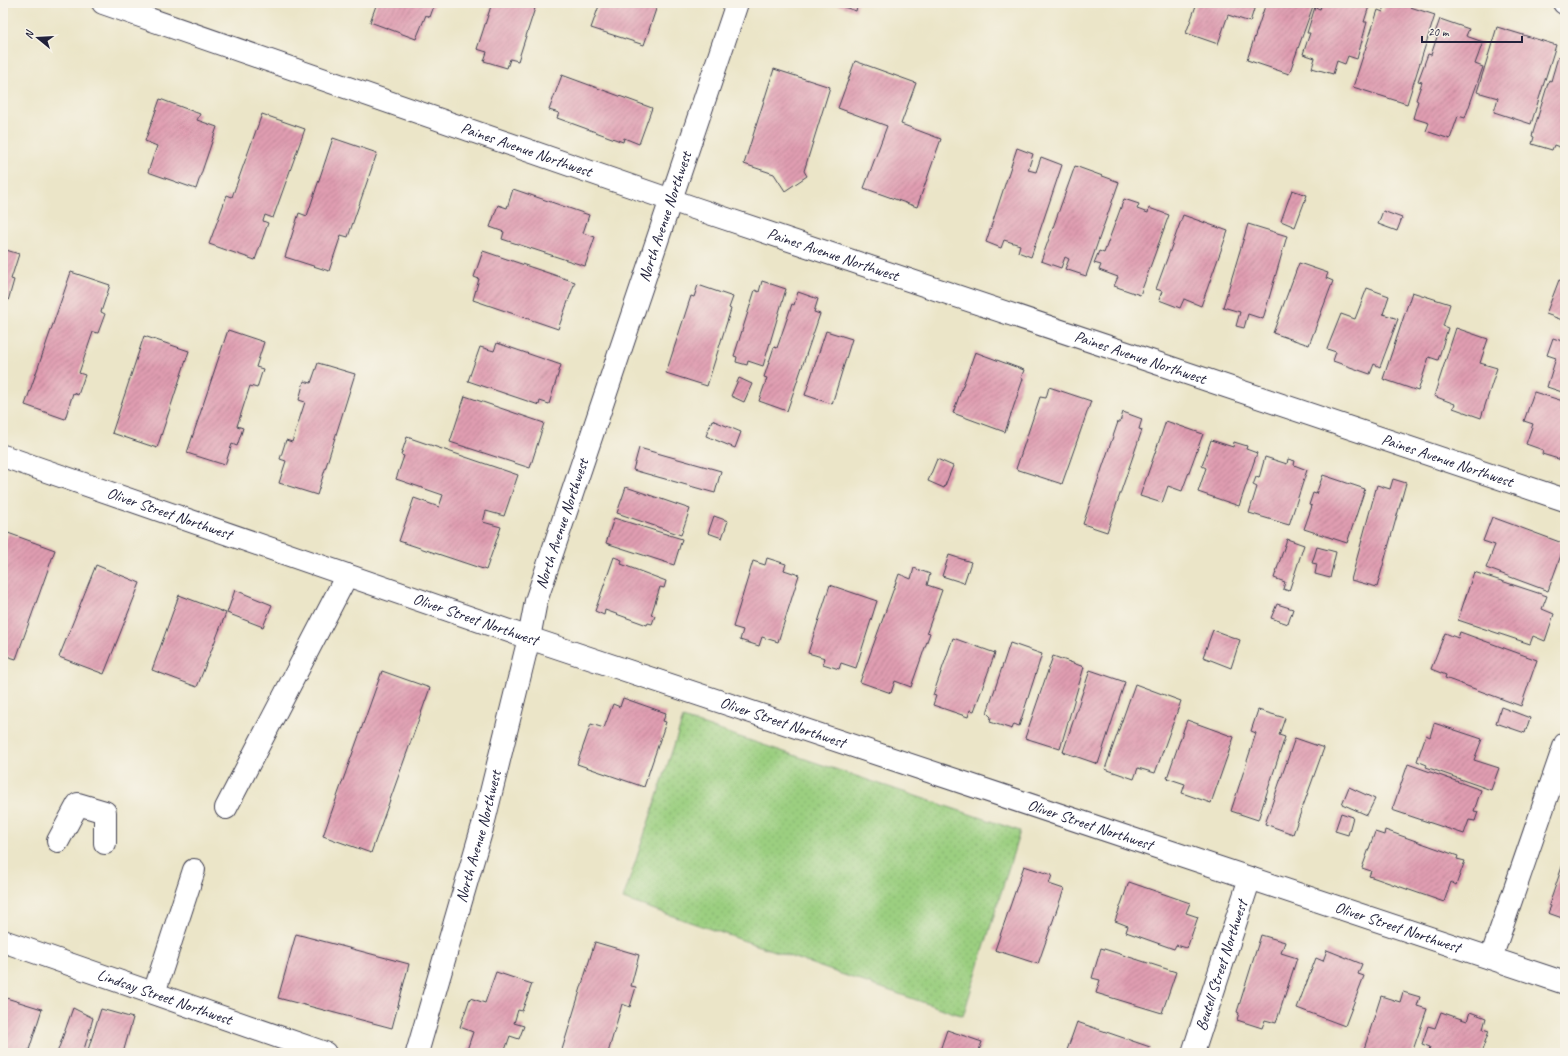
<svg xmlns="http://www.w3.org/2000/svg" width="1568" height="1056" viewBox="0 0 1568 1056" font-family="Caveat,sans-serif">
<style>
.park{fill:url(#park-dots);stroke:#5e785e}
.building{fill:url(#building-hatch)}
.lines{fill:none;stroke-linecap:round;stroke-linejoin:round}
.minor-casing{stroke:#403f50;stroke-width:24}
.minor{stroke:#fff;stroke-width:22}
.labels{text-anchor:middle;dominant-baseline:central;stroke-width:3;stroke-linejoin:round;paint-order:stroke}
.street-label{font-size:16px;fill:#22223b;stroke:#f7f3e8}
</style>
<defs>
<pattern id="park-dots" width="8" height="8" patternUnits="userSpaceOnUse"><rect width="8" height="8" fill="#9bcf80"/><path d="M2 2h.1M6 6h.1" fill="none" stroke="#85b170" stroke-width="1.8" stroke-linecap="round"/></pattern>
<pattern id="building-hatch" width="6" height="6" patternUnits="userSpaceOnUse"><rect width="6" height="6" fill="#e09db1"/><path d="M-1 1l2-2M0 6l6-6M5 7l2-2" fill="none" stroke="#b58091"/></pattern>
</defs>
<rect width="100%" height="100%" fill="#f7f3e8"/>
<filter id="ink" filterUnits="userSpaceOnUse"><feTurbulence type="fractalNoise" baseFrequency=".025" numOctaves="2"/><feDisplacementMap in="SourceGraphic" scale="8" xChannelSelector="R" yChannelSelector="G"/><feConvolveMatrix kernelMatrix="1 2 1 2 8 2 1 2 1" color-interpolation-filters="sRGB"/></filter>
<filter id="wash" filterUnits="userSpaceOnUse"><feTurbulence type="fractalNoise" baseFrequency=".012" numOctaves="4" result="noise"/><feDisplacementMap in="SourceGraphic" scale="16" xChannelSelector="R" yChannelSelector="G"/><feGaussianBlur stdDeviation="0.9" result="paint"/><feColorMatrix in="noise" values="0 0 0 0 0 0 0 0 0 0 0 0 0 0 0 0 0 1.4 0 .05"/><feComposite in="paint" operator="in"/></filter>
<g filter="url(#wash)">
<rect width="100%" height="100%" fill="#ebe5c8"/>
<path class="park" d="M683 718 1020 831 963 1016 623 899Z"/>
<g id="blocks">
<g class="building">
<path d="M377 3H435L430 17 426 15 416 39 370 22Z"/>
<path d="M492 3H530L536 5 518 61 510 59 507 68 484 61 487 52 477 49Z"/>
<path d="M600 3H658L644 45 591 28Z"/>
<path d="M832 3H858L856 11Z"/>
<path d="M1197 3H1256L1250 22 1228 15 1218 44 1186 33Z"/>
<path d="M1266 3H1308L1313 6 1289 74 1247 60Z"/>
<path d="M1322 3H1370L1364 22H1367L1357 59 1348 56 1345 64 1337 61 1333 74 1312 68 1315 58 1303 54 1310 33H1307L1315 7 1320 9Z"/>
<path d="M1386 3H1398L1435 15 1407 104 1353 87 1378 10 1383 12Z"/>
<path d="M1440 19 1469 29 1466 36 1483 42 1475 64 1483 67 1465 118 1458 116 1450 139 1426 131 1429 123 1413 118 1418 101 1416 100 1422 82 1418 81 1428 54 1431 55 1437 37 1434 36Z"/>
<path d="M1497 27 1556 45 1531 124 1494 112 1498 98 1477 92Z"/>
<path d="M1565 48V149L1554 145 1552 150 1532 144 1534 137 1532 136 1549 80 1551 81 1558 57 1562 58Z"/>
<path d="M855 61 916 83 901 124 941 139 917 207 864 188 887 126 838 108Z"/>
<path d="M774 69 830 87 804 171 807 176 785 191 774 174 744 164Z"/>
<path d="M562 75 652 108 639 144 624 138 623 142 557 118 559 113 549 110Z"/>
<path d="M160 99 200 114 197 120 217 127 196 189 148 172 157 146 145 141Z"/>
<path d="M262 114 305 129 273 218 265 215 263 221 268 223 255 260 209 244 227 195 232 197Z"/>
<path d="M333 138 377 153 348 237 341 235 329 271 285 257 299 213 307 216Z"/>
<path d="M1017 148 1033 154 1028 170 1036 172 1041 157 1062 165 1031 257 1018 252 1020 245 1004 240 1001 248 986 242Z"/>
<path d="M1075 166 1119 182 1086 276 1065 269 1069 259 1065 257 1061 268 1041 261Z"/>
<path d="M513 189 589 215 583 233 595 237 585 266 502 239 504 232 490 227 498 205 507 208Z"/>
<path d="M1292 190 1307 195 1295 227 1281 221Z"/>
<path d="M1124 199 1139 204 1137 209 1148 213 1149 208 1169 215 1140 295 1114 286 1118 277 1099 270 1101 265 1094 263 1099 251 1104 253Z"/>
<path d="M1383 211 1402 218 1397 231 1378 224Z"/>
<path d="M1183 215 1228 231 1201 306 1184 299 1180 308 1159 300 1162 291 1156 289Z"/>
<path d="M1248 224 1287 236 1263 319 1248 314 1244 328 1236 326 1240 312 1223 307Z"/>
<path d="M3 249 19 254 11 279 14 280 8 301 3 300Z"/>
<path d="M483 251 575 282 558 329 473 300 479 279 474 277Z"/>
<path d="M1299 263 1328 273 1326 278 1333 281 1309 345 1273 333Z"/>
<path d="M71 272 110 285 101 312 105 314 98 333 93 332 79 373 85 375 78 395 73 393 65 419 25 405Z"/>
<path d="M1559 280 1565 282V321L1546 314Z"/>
<path d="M762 281 786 289 763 366 748 361 747 365 736 362 737 357 734 356 755 290 759 292Z"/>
<path d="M698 285 733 297 729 308 731 309 707 386 666 373 691 296 694 297Z"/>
<path d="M1367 288 1389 296 1383 314 1398 319 1380 367 1374 364 1370 374 1333 361 1336 352 1327 349 1341 314 1355 319Z"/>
<path d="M798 292 818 299 814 312 820 314 787 411 759 401 767 378 764 377 774 347 777 348 792 304 794 305Z"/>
<path d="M1412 292 1450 304 1443 326 1448 328 1438 360 1429 357 1418 391 1383 379Z"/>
<path d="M1456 328 1488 339 1480 363 1497 368 1481 418 1453 408 1455 404 1434 396Z"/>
<path d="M228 330 264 342 256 367 263 369 257 388 250 386 237 426 243 428 237 446 232 444 225 465 187 453Z"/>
<path d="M826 331 852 339 832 404 805 395Z"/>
<path d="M144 336 189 351 157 448 112 433Z"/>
<path d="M1553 338 1565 342V393L1547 387 1556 358 1547 355Z"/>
<path d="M497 343 561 365 549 404 540 401 539 405 468 381 480 347 494 351Z"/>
<path d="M975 352 1024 370 1021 378 1023 379 1005 432 953 413Z"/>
<path d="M318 363 355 374 317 495 279 483 286 461 280 459 286 440 292 442 305 402 299 400 304 381 311 383Z"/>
<path d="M739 378 752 384 744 402 731 396Z"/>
<path d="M1049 387 1091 401 1062 484 1016 469 1040 397 1046 398Z"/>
<path d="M1534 392 1563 401 1561 408 1565 409V461L1542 454 1543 450 1526 444 1533 424 1524 421Z"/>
<path d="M465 396 544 423 530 468 450 442Z"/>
<path d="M1123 412 1142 419 1139 429 1142 430 1107 532 1083 524 1118 422H1120Z"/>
<path d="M712 420 741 432 735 448 706 436Z"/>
<path d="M1166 421 1203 434 1182 491 1168 486 1162 503 1140 496Z"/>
<path d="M407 437 518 475 504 516 486 511 483 522 501 527 486 570 399 541 414 498 439 507 443 495 396 479 404 456 401 455Z"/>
<path d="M1211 440 1233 447 1234 442 1247 446 1246 449 1257 453 1239 506 1198 492 1206 468 1202 466Z"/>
<path d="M639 448 721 471 715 493 633 470Z"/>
<path d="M1265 457 1287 464 1288 459 1295 461 1294 465 1307 470 1289 525 1249 513 1257 487 1253 485 1256 477 1259 478Z"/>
<path d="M937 459 953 466 944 488 928 481Z"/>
<path d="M1323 475 1365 489 1347 543 1304 529 1312 506 1309 505 1313 493 1316 494Z"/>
<path d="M1393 479 1406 483 1377 587 1351 580 1377 485 1390 489Z"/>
<path d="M626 487 690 509 681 535 617 513Z"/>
<path d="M714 516 728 521 722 538 708 533Z"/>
<path d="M1492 517 1565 544 1548 591 1486 568 1495 545 1483 541Z"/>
<path d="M614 518 682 539 674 565 606 543Z"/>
<path d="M8 533 55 550 16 659 3 655V547Z"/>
<path d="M1287 539 1304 545 1289 591 1283 589 1285 582 1274 578Z"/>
<path d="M1317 547 1336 552 1330 578 1315 574 1317 564 1312 563Z"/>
<path d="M949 555 971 562 964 583 942 576Z"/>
<path d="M614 557 622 560 621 564 666 581 664 588 660 587 651 615 655 616 652 624 648 623 647 625 605 610 604 615 595 611Z"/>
<path d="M767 558 786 564 784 570 799 575 778 642 762 637 759 646 740 640 743 630 733 627 753 561 765 565Z"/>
<path d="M96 565 140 583 104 674 59 657Z"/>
<path d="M914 568 930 574 927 585 942 590 927 632 930 633 911 687 895 681 891 693 860 682 899 574 911 579Z"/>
<path d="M1474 572 1547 596 1542 609 1554 614 1545 641 1533 636 1530 644 1458 620Z"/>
<path d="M830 585 877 601 856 668 841 663 839 669 823 664 825 658 808 653Z"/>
<path d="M235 590 272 605 263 627 227 613Z"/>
<path d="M179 595 226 613 197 687 152 670Z"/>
<path d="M1277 604 1293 609 1288 624 1271 618Z"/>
<path d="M1213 630 1240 640 1231 668 1203 657Z"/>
<path d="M1460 632 1537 660 1521 706 1445 678 1446 675 1431 669 1445 633 1458 638Z"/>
<path d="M953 638 995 653 974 711 970 710 968 717 933 705 936 696 933 695Z"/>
<path d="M1010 643 1042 654 1019 726 1014 724 1012 729 990 722 991 717 987 713Z"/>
<path d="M1053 656 1084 667 1060 749 1025 738Z"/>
<path d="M1090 670 1125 682 1098 764 1063 752Z"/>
<path d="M382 671 430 688 371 853 323 836Z"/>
<path d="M1135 684 1181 701 1155 773 1138 768 1134 779 1105 769Z"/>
<path d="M623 698 666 713 663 721 666 722 644 787 577 764 591 724 604 728 613 704 620 707Z"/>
<path d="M1501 707 1530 718 1525 733 1496 723Z"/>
<path d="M1258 710 1285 718 1279 735 1285 737 1258 820 1231 811 1256 733 1251 731Z"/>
<path d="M1187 720 1234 737 1211 803 1182 793 1185 784 1167 778Z"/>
<path d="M1434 723 1482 739 1474 760 1499 768 1491 790 1426 767 1427 765 1417 761 1426 735 1430 737Z"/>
<path d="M1295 738 1324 748 1293 834 1265 824Z"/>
<path d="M1408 764 1481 790 1474 811 1478 812 1475 821 1469 820 1464 834 1392 810Z"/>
<path d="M1349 787 1375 799 1367 815 1342 804Z"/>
<path d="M1341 813 1353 817 1348 835 1335 831Z"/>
<path d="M1385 830 1458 856 1457 859 1465 861 1456 885 1451 882 1444 902 1369 876 1371 871 1362 868 1375 832 1384 835Z"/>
<path d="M1565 858V919L1548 913 1551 906 1549 905Z"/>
<path d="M1024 866 1052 875 1049 884 1064 889 1038 964 995 950Z"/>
<path d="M1129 882 1190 903 1186 913 1198 917 1187 948 1176 945 1174 949 1126 932 1128 926 1115 921Z"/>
<path d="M296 934 409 964 392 1028 278 998Z"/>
<path d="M1261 935 1285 942 1281 953 1297 958 1276 1023 1265 1020 1262 1028 1237 1020 1239 1013 1237 1012Z"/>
<path d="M595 942 639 955 631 986 636 987 630 1007 622 1004 608 1053H561Z"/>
<path d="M1101 948 1176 972 1162 1013 1096 993 1100 980 1092 978Z"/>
<path d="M1327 950 1362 964 1358 974 1364 976 1345 1026 1297 1008 1316 958 1323 961Z"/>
<path d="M496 972 532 984 522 1011 518 1010 514 1023 524 1026 519 1039 510 1036 504 1053H466L473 1032 460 1027 470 998 485 1003Z"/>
<path d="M1403 992 1420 997 1417 1006 1427 1009 1412 1053H1377L1364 1049 1381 996 1400 1002Z"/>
<path d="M3 997 42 1009 28 1053H3Z"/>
<path d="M73 1008 93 1018 83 1053H57Z"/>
<path d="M101 1009 133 1018 123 1053H87Z"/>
<path d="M1441 1012 1467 1021 1470 1012 1486 1018 1483 1029 1489 1031 1481 1053H1428L1430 1047 1422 1044 1428 1026 1435 1028Z"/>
<path d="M1077 1022 1150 1047 1148 1053H1066Z"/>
<path d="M947 1030 982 1042 978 1053H939Z"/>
</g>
</g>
</g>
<g filter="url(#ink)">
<use href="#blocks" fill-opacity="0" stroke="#403f50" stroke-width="1"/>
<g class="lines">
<defs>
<g id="minor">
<path id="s1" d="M103 3 694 208 1565 500"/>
<path d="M1564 3H1565"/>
<path id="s2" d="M3 456 529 638 1565 983"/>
<path d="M226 808 347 575"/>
<path d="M58 841 78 804 105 812V843"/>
<path id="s3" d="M3 941 325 1053"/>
<path d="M1491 958 1565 744"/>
<path d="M154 993 194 870"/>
<path id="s4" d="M417 1053 483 825 529 638 536 601 737 3"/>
<path id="s5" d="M1193 1053 1250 878"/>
</g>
</defs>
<use href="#minor" class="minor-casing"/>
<use href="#minor" class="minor"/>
</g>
</g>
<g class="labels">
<g class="street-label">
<text stroke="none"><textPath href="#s1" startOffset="448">Paines Avenue Northwest</textPath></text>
<text stroke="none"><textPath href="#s4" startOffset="873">North Avenue Northwest</textPath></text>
<text stroke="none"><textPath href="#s1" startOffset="772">Paines Avenue Northwest</textPath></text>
<text stroke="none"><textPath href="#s1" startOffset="1096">Paines Avenue Northwest</textPath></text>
<text stroke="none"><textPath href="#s1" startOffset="1420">Paines Avenue Northwest</textPath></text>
<text stroke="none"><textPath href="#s2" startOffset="176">Oliver Street Northwest</textPath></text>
<text stroke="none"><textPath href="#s4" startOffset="549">North Avenue Northwest</textPath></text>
<text stroke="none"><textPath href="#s2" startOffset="500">Oliver Street Northwest</textPath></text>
<text stroke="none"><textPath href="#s2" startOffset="824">Oliver Street Northwest</textPath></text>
<text stroke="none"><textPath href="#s2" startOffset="1148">Oliver Street Northwest</textPath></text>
<text stroke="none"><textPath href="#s4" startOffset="225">North Avenue Northwest</textPath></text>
<text stroke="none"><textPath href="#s2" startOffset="1472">Oliver Street Northwest</textPath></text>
<text stroke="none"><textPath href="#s5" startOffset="92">Beutell Street Northwest</textPath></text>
<text stroke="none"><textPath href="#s3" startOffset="171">Lindsay Street Northwest</textPath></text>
</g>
</g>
<rect width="1568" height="1056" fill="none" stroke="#f7f3e8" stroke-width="16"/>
<g transform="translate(38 38) rotate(288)" stroke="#f7f3e8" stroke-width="3" paint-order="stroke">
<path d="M0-3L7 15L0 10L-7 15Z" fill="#22223b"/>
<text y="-6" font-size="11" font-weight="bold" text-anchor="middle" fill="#22223b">N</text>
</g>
<path d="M1422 36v6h100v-6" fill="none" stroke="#22223b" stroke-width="2"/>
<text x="1428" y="36" font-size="12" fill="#22223b" stroke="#f7f3e8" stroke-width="3" paint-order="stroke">20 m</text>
</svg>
